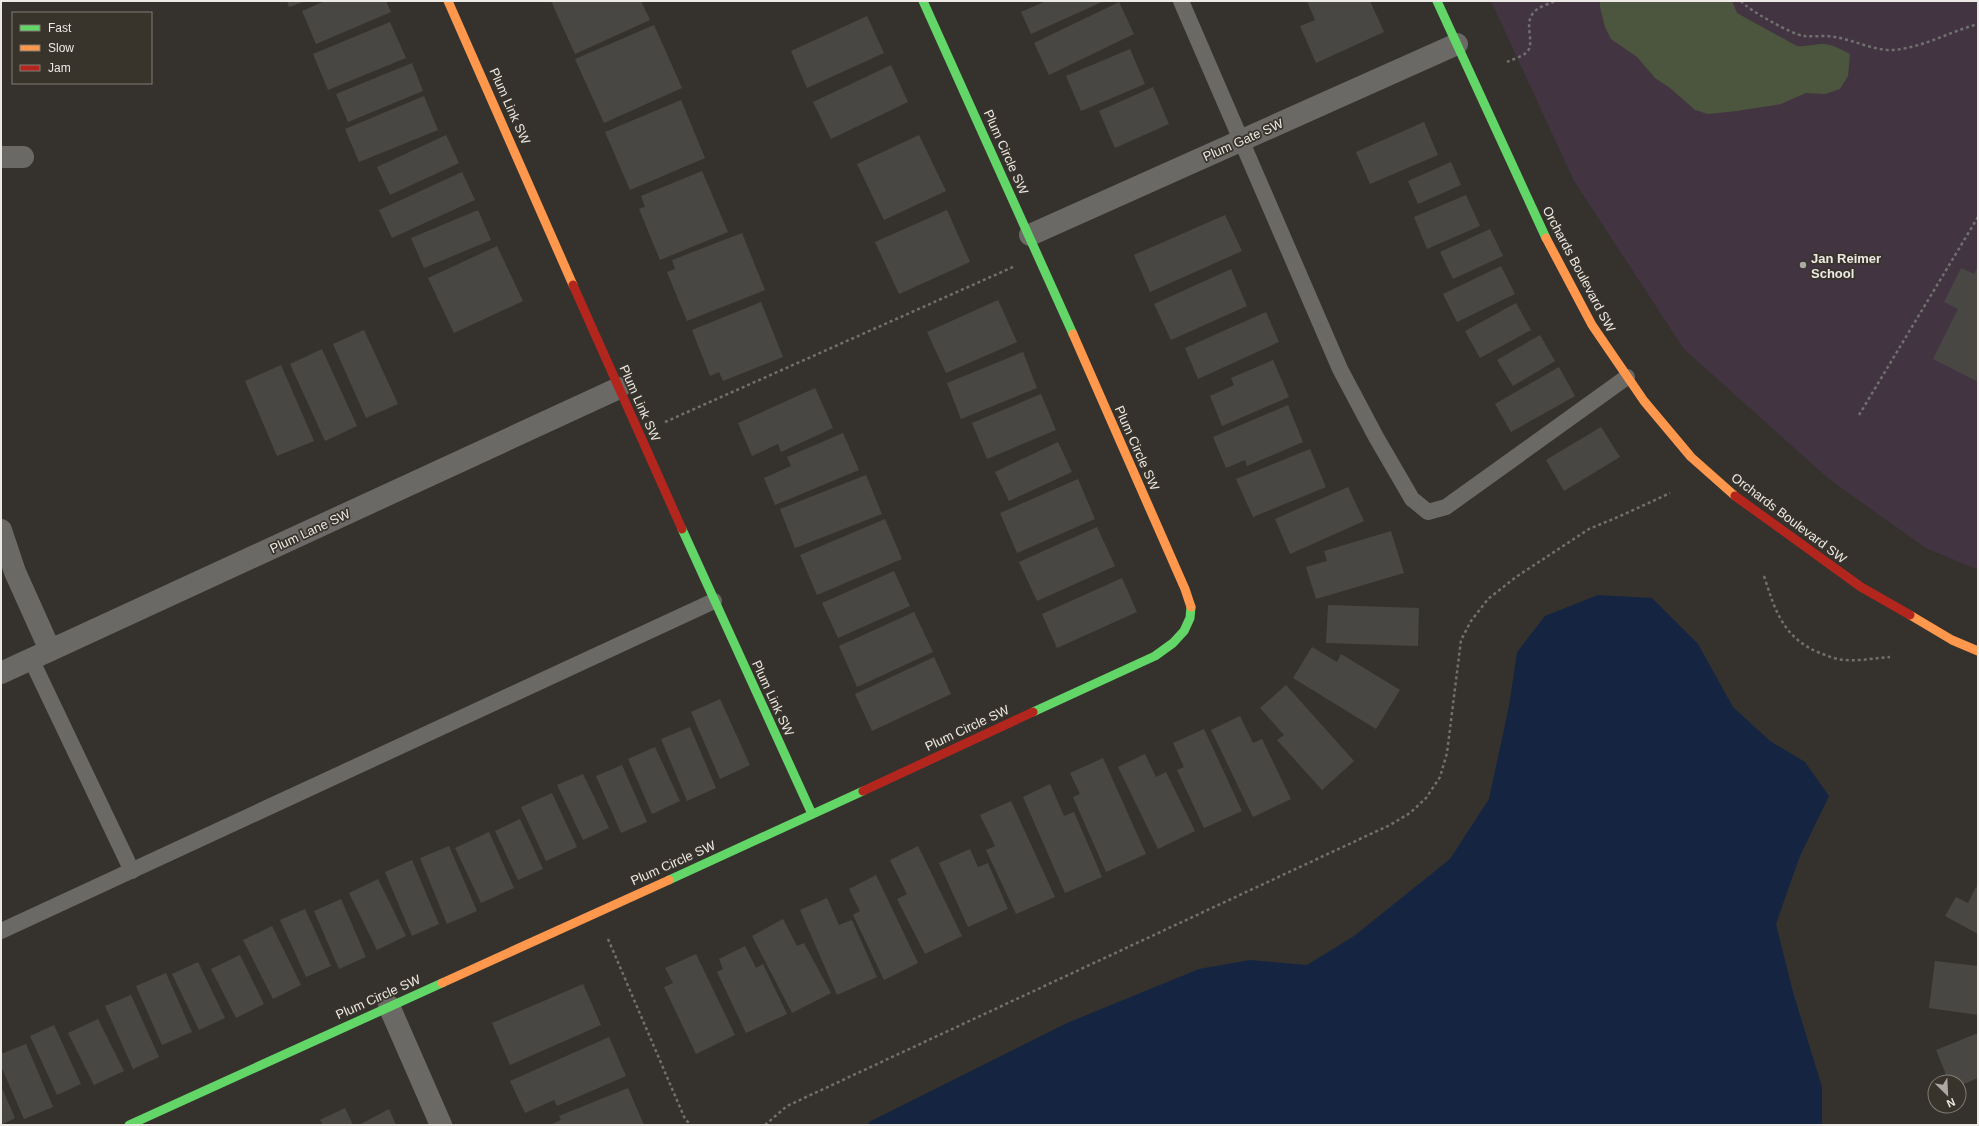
<svg xmlns="http://www.w3.org/2000/svg" width="1979" height="1126" viewBox="0 0 1979 1126" font-family="Arial,sans-serif">
<style>
.education{fill:#423541}
.green{fill:#4c553d}
.water{fill:#152541}
.building{fill:#494744}
.lines{fill:none;stroke-linecap:round;stroke-linejoin:round}
.path{stroke:#70706e;stroke-width:2.5;stroke-dasharray:3 3;stroke-linecap:butt}
.lane{stroke:#6a6966;stroke-width:16}
.street{stroke:#6a6966;stroke-width:22}
.fast{stroke:#63d668;stroke-width:9}
.slow{stroke:#ff974d;stroke-width:9}
.jam{stroke:#b3261e;stroke-width:9}
.poi-dot{fill:#adaaa5;stroke:#38332b;stroke-width:1.5}
.labels{text-anchor:middle;dominant-baseline:central;stroke-width:3.5;stroke-linejoin:round;paint-order:stroke}
.street-label{font-size:13px;fill:#edeae5;stroke:#38332b}
.poi-label{font-size:13px;font-weight:bold;fill:#edeae5;stroke:#38332b;text-anchor:start}
</style>
<rect width="100%" height="100%" fill="#35322e"/>
<path class="education" d="M1491 1H1978V570L1926 548 1829 479 1684 349 1574 181Z"/>
<path class="green" d="M1600 1H1732L1737 13 1797 46C1807 47 1813 44 1823 44 1832 44 1842 50 1850 54L1848 76 1840 89 1825 94 1806 93 1781 104 1737 111 1708 114 1695 110 1670 88 1655 78 1637 57 1611 39 1605 27 1600 7Z"/>
<path class="water" d="M1598 595 1652 598 1698 644 1733 707 1770 741 1805 762 1829 796 1800 856 1776 924 1793 992 1822 1087V1125H868L869 1122 1067 1023 1199 969 1250 960 1307 965 1354 936 1450 859 1489 799 1509 706 1517 652 1545 616Z"/>
<g class="building">
<path d="M287 1H306L289 7Z"/>
<path d="M325 1H386L391 12 316 44 302 11Z"/>
<path d="M551 1H641L650 20 575 54Z"/>
<path d="M1046 1H1104L1031 34 1021 12Z"/>
<path d="M1307 1H1370L1384 32 1316 63 1300 26 1315 20Z"/>
<path d="M1119 2 1134 34 1049 75 1034 43Z"/>
<path d="M867 16 884 53 807 88 791 51Z"/>
<path d="M390 22 406 58 328 90 313 54Z"/>
<path d="M654 25 682 88 604 123 575 59Z"/>
<path d="M1130 49 1145 84 1081 111 1066 76Z"/>
<path d="M412 63 423 91 348 122 336 94Z"/>
<path d="M891 65 908 102 831 139 813 102Z"/>
<path d="M1153 87 1169 124 1115 148 1099 111Z"/>
<path d="M424 96 438 130 359 162 345 129Z"/>
<path d="M681 100 705 158 630 190 605 132Z"/>
<path d="M1424 122 1438 155 1370 184 1356 152Z"/>
<path d="M446 135 459 163 390 195 377 167Z"/>
<path d="M919 135 946 191 884 220 857 164Z"/>
<path d="M1451 162 1461 185 1418 204 1408 181Z"/>
<path d="M702 171 728 232 660 260 639 209 645 207 641 196Z"/>
<path d="M462 172 475 200 392 238 379 210Z"/>
<path d="M1466 195 1480 226 1427 249 1414 217Z"/>
<path d="M478 210 491 240 424 268 411 238Z"/>
<path d="M947 210 970 262 899 294 875 242Z"/>
<path d="M1225 215 1242 251 1150 292 1134 255Z"/>
<path d="M1490 229 1503 256 1453 279 1440 252Z"/>
<path d="M742 233 765 290 687 321 667 272 675 269 672 260Z"/>
<path d="M497 246 523 301 454 333 428 278Z"/>
<path d="M1501 266 1515 294 1457 322 1443 294Z"/>
<path d="M1978 266V382L1933 359 1958 309 1944 302 1961 268 1974 274Z"/>
<path d="M1231 269 1247 306 1171 340 1154 304Z"/>
<path d="M998 300 1017 342 946 373 927 332Z"/>
<path d="M761 302 783 357 723 381 719 372 710 376 692 330Z"/>
<path d="M1516 303 1531 330 1480 358 1465 331Z"/>
<path d="M1266 312 1279 342 1198 379 1185 348Z"/>
<path d="M364 330 398 404 366 418 333 344Z"/>
<path d="M1540 335 1555 361 1513 386 1497 360Z"/>
<path d="M322 349 357 426 325 441 290 364Z"/>
<path d="M1023 352 1037 388 961 419 947 383Z"/>
<path d="M1273 360 1289 397 1222 426 1210 396 1234 385 1231 378Z"/>
<path d="M281 365 314 441 277 456 245 381Z"/>
<path d="M1559 367 1575 396 1511 432 1495 404Z"/>
<path d="M815 388 833 428 781 452 778 444 752 456 738 423Z"/>
<path d="M1041 394 1056 430 987 459 972 423Z"/>
<path d="M1288 405 1303 442 1247 466 1245 460 1226 468 1213 437Z"/>
<path d="M1601 427 1620 457 1564 491 1546 460Z"/>
<path d="M843 433 859 470 775 505 764 478 791 466 787 457Z"/>
<path d="M1058 442 1072 472 1009 501 995 472Z"/>
<path d="M1310 449 1326 487 1253 517 1236 479Z"/>
<path d="M866 475 882 514 795 548 780 509Z"/>
<path d="M1078 479 1095 519 1017 553 1000 513Z"/>
<path d="M1348 487 1364 521 1290 554 1275 519Z"/>
<path d="M885 519 902 559 817 595 800 555Z"/>
<path d="M1097 527 1115 566 1037 601 1019 562Z"/>
<path d="M1391 531 1404 573 1316 599 1306 567 1327 561 1324 551Z"/>
<path d="M894 571 910 606 838 638 822 603Z"/>
<path d="M1122 578 1137 612 1057 648 1042 614Z"/>
<path d="M1328 605 1419 608 1418 646 1326 643Z"/>
<path d="M914 612 933 652 857 687 839 646Z"/>
<path d="M1312 647 1337 662 1341 654 1400 690 1376 729 1293 678Z"/>
<path d="M934 657 951 694 872 731 855 694Z"/>
<path d="M1286 685 1354 761 1322 790 1277 740 1284 735 1260 708Z"/>
<path d="M720 699 750 765 720 779 691 712Z"/>
<path d="M1240 716 1253 743 1262 739 1291 799 1253 817 1211 730Z"/>
<path d="M690 727 716 788 687 801 661 739Z"/>
<path d="M1204 729 1242 811 1204 828 1177 770 1184 767 1173 743Z"/>
<path d="M655 747 680 801 652 814 628 759Z"/>
<path d="M1145 754 1156 777 1166 772 1195 831 1158 849 1118 767Z"/>
<path d="M1103 758 1146 854 1106 872 1073 797 1080 794 1070 773Z"/>
<path d="M622 765 647 822 621 833 596 776Z"/>
<path d="M583 774 609 828 583 840 557 785Z"/>
<path d="M1050 784 1064 816 1074 812 1102 877 1065 893 1023 797Z"/>
<path d="M552 793 577 847 546 861 521 807Z"/>
<path d="M1011 801 1055 897 1016 914 986 850 995 846 980 815Z"/>
<path d="M520 819 543 869 518 880 495 831Z"/>
<path d="M489 832 514 888 481 903 455 848Z"/>
<path d="M449 846 477 911 447 924 420 858Z"/>
<path d="M918 846 962 936 925 954 897 899 907 894 890 860Z"/>
<path d="M970 849 978 867 988 863 1008 909 968 927 939 863Z"/>
<path d="M412 860 439 924 412 936 385 872Z"/>
<path d="M876 875 918 963 884 980 853 915 860 911 849 889Z"/>
<path d="M378 879 406 936 377 950 349 893Z"/>
<path d="M1976 887 1978 888V934L1945 916 1956 897 1968 903Z"/>
<path d="M827 898 839 925 852 920 877 977 837 995 800 910Z"/>
<path d="M341 899 366 957 339 969 314 911Z"/>
<path d="M305 909 331 966 306 977 280 920Z"/>
<path d="M783 919 797 946 804 943 831 993 792 1013 752 936Z"/>
<path d="M272 926 301 985 273 999 243 940Z"/>
<path d="M745 946 756 968 763 964 787 1014 746 1033 717 972 723 969 719 959Z"/>
<path d="M696 954 735 1035 696 1054 664 987 673 983 665 968Z"/>
<path d="M240 955 264 1004 236 1018 211 969Z"/>
<path d="M1935 961 1978 966V1015L1929 1008Z"/>
<path d="M198 962 225 1018 199 1030 172 974Z"/>
<path d="M166 973 192 1032 162 1045 136 986Z"/>
<path d="M583 984 601 1025 510 1065 492 1023Z"/>
<path d="M131 995 159 1057 133 1069 105 1006Z"/>
<path d="M98 1019 124 1071 94 1085 68 1033Z"/>
<path d="M54 1025 81 1084 57 1095 30 1036Z"/>
<path d="M1978 1033V1078L1959 1086V1082H1949L1936 1050Z"/>
<path d="M609 1037 626 1076 557 1106 554 1100 525 1113 510 1081Z"/>
<path d="M26 1044 53 1107 24 1119 1 1066V1054Z"/>
<path d="M1 1086 15 1118 1 1125Z"/>
<path d="M628 1088 644 1125H550L561 1120 559 1116Z"/>
<path d="M345 1108 353 1125H323L320 1120Z"/>
<path d="M389 1109 396 1125H362L361 1124Z"/>
</g>
<g class="lines">
<g class="path">
<path d="M1741 1C1748 10 1793 35 1804 36 1814 37 1825 35 1835 37 1854 40 1874 51 1894 50 1924 47 1949 32 1978 24"/>
<path d="M1507 62C1513 59 1522 57 1527 52 1536 42 1522 23 1535 11 1540 6 1549 4 1555 1"/>
<path d="M1859 415 1978 217"/>
<path d="M665 422 1013 267"/>
<path d="M1764 576C1775 610 1783 638 1820 653 1828 656 1837 660 1846 660 1861 661 1875 658 1890 657"/>
<path d="M608 939 685 1119 691 1125"/>
<path d="M765 1125 787 1106 1390 825 1410 813 1426 798 1440 777 1447 753 1461 640 1471 621 1488 599 1516 577 1589 529 1618 517 1670 493"/>
</g>
<g class="lane">
<path d="M1181 1 1340 369 1376 437 1412 499 1428 512 1446 507 1627 377"/>
<path d="M31 659 132 871"/>
<path d="M1 931 714 601"/>
</g>
<g class="street">
<path d="M1 157H23"/>
<path d="M1030 235 1457 44"/>
<path d="M1 530 15 572 50 650"/>
<path d="M1 673 619 388"/>
<path d="M389 1006 441 1125"/>
</g>
<g class="fast">
<path d="M923 1 1073 334"/>
<path d="M1437 1 1546 238"/>
<path d="M682 529 812 814"/>
<path d="M1033 712 1155 656 1173 643 1184 631 1190 618 1191 607"/>
<path d="M669 880 863 791"/>
<path d="M129 1125 442 983"/>
</g>
<g class="slow">
<path d="M448 1 573 285"/>
<path d="M1546 238 1592 325 1644 401 1691 457 1735 496"/>
<path d="M1073 334 1185 589 1191 607"/>
<path d="M1910 615 1952 640 1978 651"/>
<path d="M442 983 669 880"/>
</g>
<g class="jam">
<path d="M573 285 682 529"/>
<path d="M1735 496 1861 587 1910 615"/>
<path d="M863 791 1033 712"/>
</g>
</g>
<circle class="poi-dot" cx="1803" cy="265" r="4"/>
<g class="labels">
<g class="street-label">
<text transform="translate(510 106) rotate(66)">Plum Link SW</text>
<text transform="translate(1243 140) rotate(-24)">Plum Gate SW</text>
<text transform="translate(1006 152) rotate(66)">Plum Circle SW</text>
<text transform="translate(1579 269) rotate(62)">Orchards Boulevard SW</text>
<text transform="translate(640 403) rotate(66)">Plum Link SW</text>
<text transform="translate(1137 448) rotate(66)">Plum Circle SW</text>
<text transform="translate(1789 518) rotate(37)">Orchards Boulevard SW</text>
<text transform="translate(310 531) rotate(-25)">Plum Lane SW</text>
<text transform="translate(773 698) rotate(65)">Plum Link SW</text>
<text transform="translate(967 728) rotate(-25)">Plum Circle SW</text>
<text transform="translate(673 863) rotate(-24)">Plum Circle SW</text>
<text transform="translate(378 997) rotate(-24)">Plum Circle SW</text>
</g>
<g class="poi-label">
<text x="1811" y="258">Jan Reimer<tspan x="1811" dy="15">School</tspan></text>
</g>
</g>
<rect width="1979" height="1126" fill="none" stroke="#edeae5" stroke-width="4"/>
<rect x="12" y="12" width="140" height="72" fill="#38332b" stroke="#807c75"/>
<rect x="20" y="25" width="20" height="6" fill="#63d668" stroke="#807c75"/>
<text x="48" y="32" font-size="12" fill="#edeae5">Fast</text>
<rect x="20" y="45" width="20" height="6" fill="#ff974d" stroke="#807c75"/>
<text x="48" y="52" font-size="12" fill="#edeae5">Slow</text>
<rect x="20" y="65" width="20" height="6" fill="#b3261e" stroke="#807c75"/>
<text x="48" y="72" font-size="12" fill="#edeae5">Jam</text>
<g transform="translate(1947 1094) rotate(156)"><circle r="19" fill="#38332b" stroke="#807c75"/>
<path d="M0-3L7 15L0 10L-7 15Z" fill="#adaaa5"/>
<text y="-6" font-size="11" font-weight="bold" text-anchor="middle" fill="#edeae5">N</text>
</g>
</svg>
